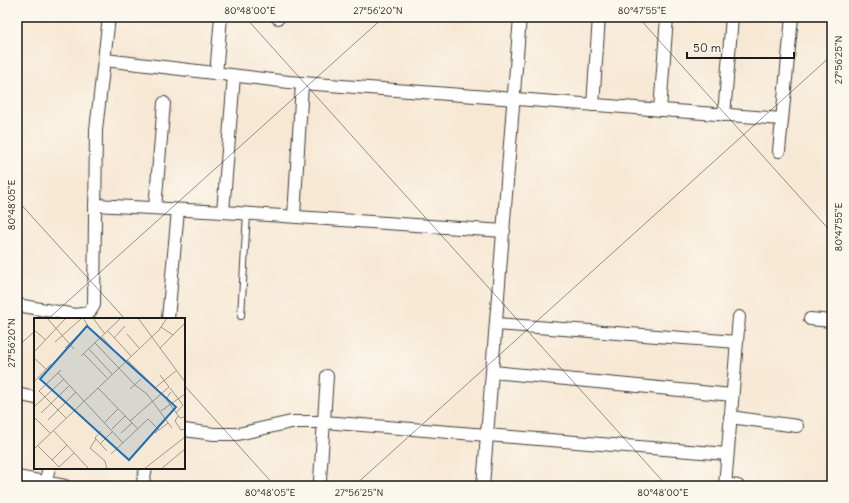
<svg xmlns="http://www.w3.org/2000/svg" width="849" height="503" viewBox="0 0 849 503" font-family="Delius,sans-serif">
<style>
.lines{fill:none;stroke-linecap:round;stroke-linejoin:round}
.lane-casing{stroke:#3d3b38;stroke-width:8}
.street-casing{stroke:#3d3b38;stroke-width:14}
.lane{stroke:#fff;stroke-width:6}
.street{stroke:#fff;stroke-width:12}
.ticks{fill:none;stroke:#1c1c1c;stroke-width:1;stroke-opacity:0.45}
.inset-road{fill:none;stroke:#9f968a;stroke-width:1}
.view{fill:#1f6fb2;fill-opacity:0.15;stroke:#1f6fb2;stroke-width:2}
.inset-edge{fill:none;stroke:#1c1c1c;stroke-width:2}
.neatline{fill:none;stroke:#1c1c1c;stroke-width:1.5}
.ticks-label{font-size:10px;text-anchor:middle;fill:#1c1c1c}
</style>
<rect width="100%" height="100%" fill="#fbf7ec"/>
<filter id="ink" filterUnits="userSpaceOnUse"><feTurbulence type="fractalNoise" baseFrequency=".025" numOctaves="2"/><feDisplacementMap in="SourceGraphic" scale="8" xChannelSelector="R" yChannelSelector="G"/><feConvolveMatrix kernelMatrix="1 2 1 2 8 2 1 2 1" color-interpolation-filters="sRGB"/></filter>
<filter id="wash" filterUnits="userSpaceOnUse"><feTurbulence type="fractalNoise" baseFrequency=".012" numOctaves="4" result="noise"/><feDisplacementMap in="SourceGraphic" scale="16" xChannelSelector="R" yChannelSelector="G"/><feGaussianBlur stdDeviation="0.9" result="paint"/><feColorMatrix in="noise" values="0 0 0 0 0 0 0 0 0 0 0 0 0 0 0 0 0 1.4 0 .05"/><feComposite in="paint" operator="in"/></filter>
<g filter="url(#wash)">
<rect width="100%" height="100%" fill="#f7e8d4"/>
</g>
<g filter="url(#ink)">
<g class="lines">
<defs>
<path id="lane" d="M241 316 247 214"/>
<g id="street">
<path d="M278 18V17"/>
<path d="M105 60 289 82 782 119"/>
<path d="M216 74 221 17"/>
<path d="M593 105 599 17"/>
<path d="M660 110 667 17"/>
<path d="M724 115 732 17"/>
<path d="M779 151 792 17"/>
<path d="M95 205 223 212 504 231"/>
<path d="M155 208 164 103"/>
<path d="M223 212 234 76"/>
<path d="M294 216 302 84"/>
<path d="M17 305 75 315 89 313 94 305 96 130 109 17"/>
<path d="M168 319 178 210"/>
<path d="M810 319 832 321"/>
<path d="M496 324 737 342"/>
<path d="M493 372 732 395"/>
<path d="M17 394 35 398"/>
<path d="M730 417 797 426"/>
<path d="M184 430 214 434H238L291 422H324L727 454"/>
<path d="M17 477 65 486"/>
<path d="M320 480 327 376"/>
<path d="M725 484 738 486"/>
<path d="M44 486 49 468"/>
<path d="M142 486 146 468"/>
<path d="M483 486 520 17"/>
<path d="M725 486 739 317"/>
</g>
</defs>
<use href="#lane" class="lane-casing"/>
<use href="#street" class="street-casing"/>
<use href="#lane" class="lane"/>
<use href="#street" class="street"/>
</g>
</g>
<path class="ticks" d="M245 17 667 486M638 17 832 233M17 200 125 319M48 319 384 17M17 347 35 331M184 385 275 486M354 486 832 55"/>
<g transform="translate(34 318)">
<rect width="151" height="151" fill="#f7e8d4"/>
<path class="inset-road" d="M13 0 40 31M59 0 71 16M104 0 151 64M127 9 139 17M0 12 12 22M74 13 97 38M93 16 105 30M68 19 91 44M80 20 91 8M21 24 48 0M61 25 101 67 113 76 138 110M31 30 54 8 49 0M126 30 151 5M55 31 78 56M0 34 32 0M50 36 73 60M47 38 87 0M0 40 12 51M93 42 128 76M27 52 5 73 32 100M24 55 89 125M0 64 17 46M122 69 143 52M64 70 104 111M136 70 149 87 142 95M96 71 107 61M137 74 132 81 146 100 151 99M1 88 30 61M127 93 151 76M7 95 36 67M144 98 141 103 147 112 151 111M0 99 16 115M14 102 42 74M96 103 135 69 126 57M71 104 84 91M78 111 91 98M19 112 55 151M67 113 61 120 73 133M87 115 98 105M121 115 134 105M62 121 56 130 71 143 73 151M66 126 79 113M3 127 25 149 40 135M0 131 125 12 133 0M77 136 114 101 125 112M18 142 33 127M110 151 151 119M127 151 151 131"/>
<path class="view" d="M53 8 142 89 95 142 6 61Z"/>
<rect width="151" height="151" class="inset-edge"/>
</g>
<rect width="849" height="503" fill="none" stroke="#fbf7ec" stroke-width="44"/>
<path d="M687 52v6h107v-6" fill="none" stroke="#1c1c1c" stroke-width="2"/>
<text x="693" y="52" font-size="12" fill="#1c1c1c" stroke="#fbf7ec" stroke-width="3" paint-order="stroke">50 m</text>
<rect x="22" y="22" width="805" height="459" class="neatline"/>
<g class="ticks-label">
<text x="250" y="14">80°48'00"E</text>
<text x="378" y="14">27°56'20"N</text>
<text x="642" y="14">80°47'55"E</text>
<text transform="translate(838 60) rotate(-90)" y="4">27°56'25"N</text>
<text transform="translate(11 205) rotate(-90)" y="4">80°48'05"E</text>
<text transform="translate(838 227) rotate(-90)" y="4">80°47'55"E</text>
<text transform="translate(11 343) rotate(-90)" y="4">27°56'20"N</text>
<text x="270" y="496">80°48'05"E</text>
<text x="359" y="496">27°56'25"N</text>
<text x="663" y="496">80°48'00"E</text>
</g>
</svg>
